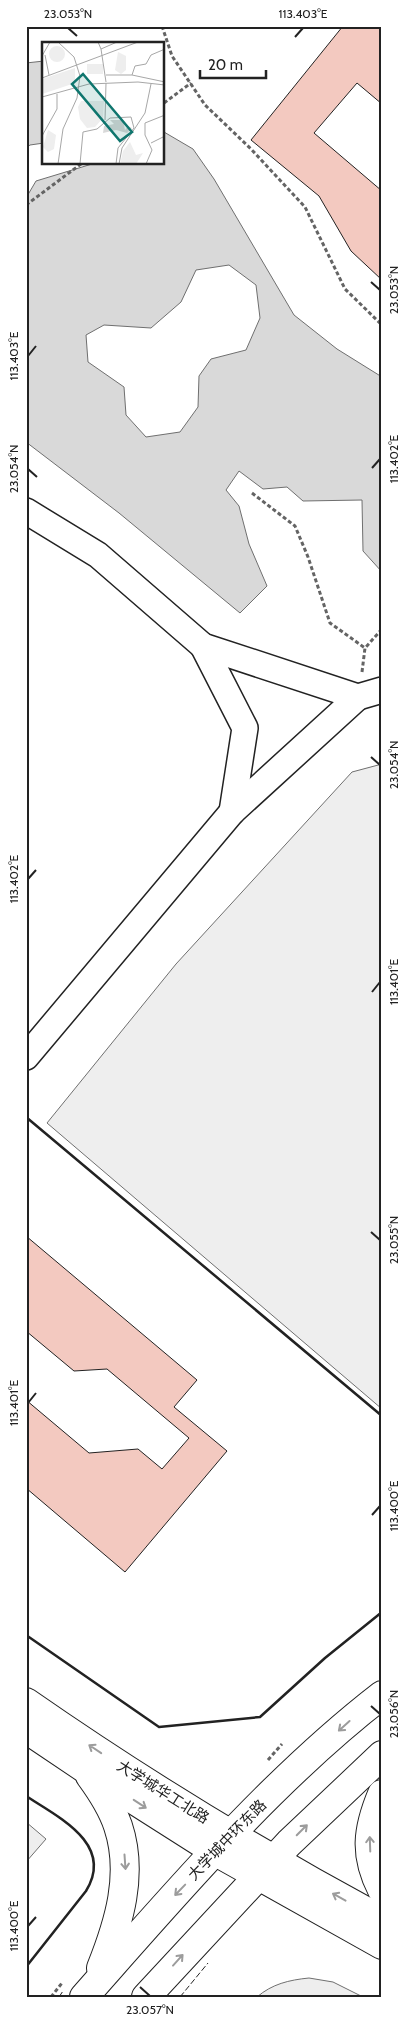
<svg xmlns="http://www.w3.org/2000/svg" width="408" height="2023" viewBox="0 0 408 2023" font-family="Cabin,'Noto Sans SC',sans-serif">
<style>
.green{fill:#eee;stroke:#6f6f6f}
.water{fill:#d9d9d9;stroke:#6f6f6f;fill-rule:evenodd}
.building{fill:#f3c9c0;stroke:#222}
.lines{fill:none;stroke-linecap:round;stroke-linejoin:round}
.minor-casing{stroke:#222;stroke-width:28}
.major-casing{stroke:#222;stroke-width:30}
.path{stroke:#646464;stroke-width:3;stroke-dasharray:4 2.5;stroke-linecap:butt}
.minor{stroke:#fff;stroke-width:25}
.major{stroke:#fff;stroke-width:28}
.fence{stroke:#222;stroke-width:1;stroke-dasharray:6 2.5;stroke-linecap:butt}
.wall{stroke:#222;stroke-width:2.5}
.oneway{stroke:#9c9c9c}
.ticks{fill:none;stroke:#222;stroke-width:2}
.labels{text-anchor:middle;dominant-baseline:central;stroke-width:4;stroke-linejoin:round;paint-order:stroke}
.street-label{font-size:15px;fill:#222;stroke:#fff}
.inset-road{fill:none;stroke:#a7a7a7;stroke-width:1}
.view{fill:#0f766e;fill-opacity:0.15;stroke:#0f766e;stroke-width:2.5}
.inset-edge{fill:none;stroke:#222;stroke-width:2.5}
.neatline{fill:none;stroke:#222;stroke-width:2}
.ticks-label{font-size:12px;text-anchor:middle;fill:#222}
</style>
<rect width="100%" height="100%" fill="#fff"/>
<g class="green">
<path d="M382 764V1409L47 1123 176 964 352 772Z"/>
<path d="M26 1822 46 1839 26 1862Z"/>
<path d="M309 1978 333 1982 363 1997H257C272 1984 289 1980 309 1978Z"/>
</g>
<g class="water">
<path d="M44 61V143L30 145 26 148V63Z"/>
<path d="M164 132 193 149 214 179 294 315 337 349 382 377V572L363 551 362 500 303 501 287 487 263 489 239 471 226 490 239 506 249 544 267 586 240 613 119 513 26 442V198L36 181 92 164H164ZM229 265 256 285 260 318 246 350 211 359 199 376 198 407 180 432 146 437 126 415 124 387 88 362 86 335 104 325 151 328 181 302 196 270Z"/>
</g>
<g class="building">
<path d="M343 26H382V104L357 83 314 133 382 191V280L351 251 319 196 251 140Z"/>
<path d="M26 1236 197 1380 174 1407 227 1451 125 1572 26 1488V1400L89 1453 138 1449 162 1469 189 1438 107 1369 74 1371 26 1331Z"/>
</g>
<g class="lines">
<defs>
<g id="minor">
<path d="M26 511 98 555 203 646 358 697 382 690"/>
<path d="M203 646 245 728 232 812"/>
<path d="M26 1057 232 812 358 697"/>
</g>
<g id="major">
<path d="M26 1702C141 1782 259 1854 382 1920"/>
<path d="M26 1729 87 1770 216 1852 382 1945"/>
<path d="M90 1776C101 1791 112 1808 118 1826 134 1874 119 1923 101 1968"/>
<path d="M382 1794C367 1830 364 1855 382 1890"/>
<path d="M84 1997C176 1893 272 1780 382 1695"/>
<path d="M146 1997 289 1843 382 1755"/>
</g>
</defs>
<use href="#minor" class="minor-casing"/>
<use href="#major" class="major-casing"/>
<g class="path">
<path d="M162 26 172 56 205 105 251 149 305 207 345 289 382 325"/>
<path d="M164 103 191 83"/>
<path d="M26 205 81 164"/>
<path d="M252 493 295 526 308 557 330 623 365 648"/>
<path d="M362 672 365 648 382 629"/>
<path d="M268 1760 282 1744"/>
<path d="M51 1997 62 1983"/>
</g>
<use href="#minor" class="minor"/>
<use href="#major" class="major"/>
<g class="fence">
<path d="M59 1997 63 1991"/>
<path d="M180 1997 208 1963"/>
</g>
<g class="wall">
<path d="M26 1117 382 1416"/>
<path d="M26 1635 159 1727 260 1717 325 1658 382 1612"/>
<path d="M26 1796C58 1817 115 1844 86 1891L26 1967"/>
</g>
</g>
<defs><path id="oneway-shaft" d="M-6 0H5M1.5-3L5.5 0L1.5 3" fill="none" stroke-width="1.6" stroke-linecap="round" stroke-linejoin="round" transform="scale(1.25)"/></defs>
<g class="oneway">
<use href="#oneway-shaft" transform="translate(344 1726) rotate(138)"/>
<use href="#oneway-shaft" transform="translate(95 1749) rotate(-146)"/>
<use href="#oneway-shaft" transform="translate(140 1804) rotate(33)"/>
<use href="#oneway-shaft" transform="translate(302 1830) rotate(-45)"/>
<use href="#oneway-shaft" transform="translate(370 1844) rotate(-92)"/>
<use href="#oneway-shaft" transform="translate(125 1862) rotate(86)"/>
<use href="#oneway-shaft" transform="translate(180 1890) rotate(134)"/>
<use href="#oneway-shaft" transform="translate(339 1897) rotate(-151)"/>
<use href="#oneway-shaft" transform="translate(178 1960) rotate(-48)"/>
</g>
<path class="ticks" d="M68 28 77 36M295 37 303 28M371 282 380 290M28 356 36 346M372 468 380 459M28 469 37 477M371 757 380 765M28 879 36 870M372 992 380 982M371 1232 380 1240M28 1403 36 1393M372 1515 380 1506M371 1706 380 1714M28 1926 36 1917M140 1987 150 1996"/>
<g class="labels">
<g class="street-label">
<text transform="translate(163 1792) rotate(32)">大学城华工北路</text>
<text transform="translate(227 1840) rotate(-46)">大学城中环东路</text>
</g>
</g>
<g transform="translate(42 42)">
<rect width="122" height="122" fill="#fff"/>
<path d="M7 12a8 8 0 1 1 16 0a8 8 0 1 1-16 0ZM76 10 84 14V28L79 32 73 28ZM45 22H61V32H45ZM33 26V41L0 52V37ZM39 59H62L61 76 53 85 45 86 38 77 36 65ZM6 88 14 93 12 107 6 110 1 105ZM88 100 94 113 101 111 94 122H78L81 109Z" fill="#eee"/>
<path d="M68 78H81L83 88 86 84 90 86 85 91 74 88 61 91 62 84 72 82Z" fill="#d9d9d9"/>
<path class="inset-road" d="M16 0 32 15 38 34 35 56 21 87 16 122M56 0 59 7 75 0M59 7 64 40M123 7 109 13 104 22 93 24 90 33 123 40M3 13 7 33M0 14 8 0M64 33H90M0 36 96 0M0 55 47 42 96 40 123 43M63 78 64 41M0 94 15 67V52M109 101 123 94M110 108 103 93V81L123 73M38 122 41 90 55 87 68 76 89 75 92 86 76 106 74 122M77 122 80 106 103 71 109 42M104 122 110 108"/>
<path class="view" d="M41 32 90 90 78 99 30 42Z"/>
<rect width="122" height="122" class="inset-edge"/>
</g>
<rect width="408" height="2023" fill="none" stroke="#ffffff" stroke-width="55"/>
<path d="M200 70v8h66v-8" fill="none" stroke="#222222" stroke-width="2.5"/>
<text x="208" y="70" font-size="15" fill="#222222" stroke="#ffffff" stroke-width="4" paint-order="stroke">20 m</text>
<rect x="28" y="28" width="352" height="1968" class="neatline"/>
<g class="ticks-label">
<text x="68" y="18">23.053°N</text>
<text x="303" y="18">113.403°E</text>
<text transform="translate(394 290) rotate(-90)" y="4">23.053°N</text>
<text transform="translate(14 356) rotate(-90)" y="4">113.403°E</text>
<text transform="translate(394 459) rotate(-90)" y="4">113.402°E</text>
<text transform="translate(14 469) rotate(-90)" y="4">23.054°N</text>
<text transform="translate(394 765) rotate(-90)" y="4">23.054°N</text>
<text transform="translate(14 879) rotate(-90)" y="4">113.402°E</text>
<text transform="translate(394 982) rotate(-90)" y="4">113.401°E</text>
<text transform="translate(394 1240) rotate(-90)" y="4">23.055°N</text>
<text transform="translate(14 1403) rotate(-90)" y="4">113.401°E</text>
<text transform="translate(394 1506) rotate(-90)" y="4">113.400°E</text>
<text transform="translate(394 1714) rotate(-90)" y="4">23.056°N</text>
<text transform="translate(14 1926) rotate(-90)" y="4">113.400°E</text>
<text x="150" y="2014">23.057°N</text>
</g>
</svg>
